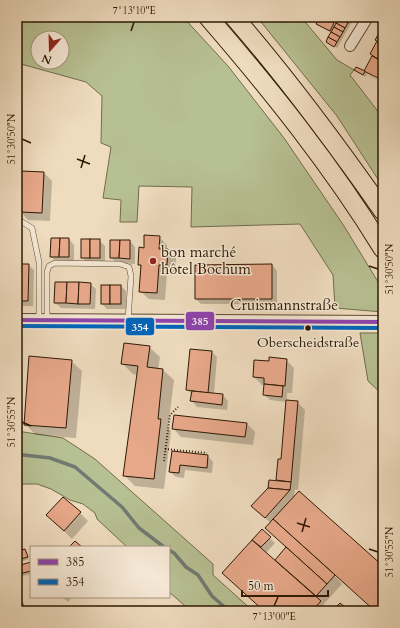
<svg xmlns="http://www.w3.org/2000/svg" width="400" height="628" viewBox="0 0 400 628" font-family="Cardo,serif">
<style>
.green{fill:#b7c093;stroke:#726c4b;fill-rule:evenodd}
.shadow{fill:#0003}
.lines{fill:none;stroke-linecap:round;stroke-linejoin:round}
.stream{stroke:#717972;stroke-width:3.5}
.building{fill:#e8a98b;stroke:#2d1803}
.service-casing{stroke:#5e4932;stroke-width:6}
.minor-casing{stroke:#5e4932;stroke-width:12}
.tertiary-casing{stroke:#5e4932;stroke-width:14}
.motorway-casing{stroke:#2d1803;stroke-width:20}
.path{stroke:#2d1803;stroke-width:2;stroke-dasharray:1 2;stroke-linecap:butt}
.service{stroke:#f5e8d5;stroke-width:5}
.minor{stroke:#f5e8d5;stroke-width:10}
.tertiary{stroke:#f5e8d5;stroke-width:12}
.motorway{stroke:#efdcbf;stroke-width:18}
.bus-1-casing{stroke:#f5e8d5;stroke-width:7}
.bus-2-casing{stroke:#f5e8d5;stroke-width:7}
.bus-1{stroke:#8e44ad;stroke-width:4}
.bus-2{stroke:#0065bd;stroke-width:4}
.ticks{fill:none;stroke:#2d1803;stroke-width:1.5}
.poi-dot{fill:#8f2418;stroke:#f5e8d5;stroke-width:1.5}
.bus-dot{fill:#2d1803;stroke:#f5e8d5;stroke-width:1.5}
.labels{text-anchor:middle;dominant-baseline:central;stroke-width:3;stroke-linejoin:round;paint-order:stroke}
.bus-label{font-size:14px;fill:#2d1803;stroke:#f5e8d5}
.poi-label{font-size:15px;fill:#2d1803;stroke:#f5e8d5;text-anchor:start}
.street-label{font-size:15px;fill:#2d1803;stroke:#f5e8d5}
.line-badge{stroke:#f5e8d5;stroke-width:1.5}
.badge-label{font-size:11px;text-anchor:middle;font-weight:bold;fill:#fff}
.neatline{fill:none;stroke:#2d1803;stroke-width:1.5}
.ticks-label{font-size:10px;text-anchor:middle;fill:#2d1803}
</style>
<rect width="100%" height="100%" fill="#efdcbf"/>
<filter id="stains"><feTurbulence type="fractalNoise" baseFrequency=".005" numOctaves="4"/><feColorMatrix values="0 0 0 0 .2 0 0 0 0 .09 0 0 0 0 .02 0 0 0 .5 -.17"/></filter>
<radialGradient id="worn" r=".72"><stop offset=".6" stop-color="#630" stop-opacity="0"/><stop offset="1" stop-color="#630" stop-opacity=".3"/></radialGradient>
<g class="green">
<path d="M17 17H183L228 66 284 138 344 226 383 290V312L335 308 333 275 300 224 191 227 192 187 139 186 137 222H120L121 200 103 198 111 147 101 143 102 96 86 82 21 64 19 59 17 58ZM38 38H62V62H38Z"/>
<path d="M257 17H301L337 60 354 70 350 75 383 118V187L337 116Z"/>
<path d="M360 333H383V395L368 381Z"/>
<path d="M17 431 63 438 95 459 213 564V575L253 611H191L169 592V547H127L97 519 95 513 83 504 70 500 51 489 37 484H17Z"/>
</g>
<g class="shadow">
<path d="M316 17H324L323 18 336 26 341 17H346L352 22 337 48 327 42 332 33 320 26 318 24 320 19Z"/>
<path d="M383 22V80L370 73V75L383 83 370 76 368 73 365 77 355 70 364 72 373 56 371 54 378 42 376 40 382 28 381 26Z"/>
<path d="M17 144 21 147 19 158 17 157Z"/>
<path d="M22 172 44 173 52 181 50 221 28 220 20 211Z"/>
<path d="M159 237 167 245V250L176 258 175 273H167L165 300 149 299 140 291 142 267 139 264 145 249Z"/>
<path d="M69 239 74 245V262H57L51 257Z"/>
<path d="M99 240 105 246V263H87L82 257Z"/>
<path d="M17 241H20L22 243 21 259H17Z"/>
<path d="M130 241 135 247V264L116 263 111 257Z"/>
<path d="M17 265H28L34 270 33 306H19L17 304Z"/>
<path d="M272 265 277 271V304H201L196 299Z"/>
<path d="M90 284 96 289 95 309 61 308 55 303Z"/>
<path d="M121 286 126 291V309H107L102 304Z"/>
<path d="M149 347 160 357 158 369 163 370 174 380 168 428 171 431 164 489 135 486 124 475 137 375 133 374 122 363Z"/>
<path d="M212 352 217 357 214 394 223 395 228 401 227 410 197 407 192 401V395L188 390Z"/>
<path d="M286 360 294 368 292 393H287V401L297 402 305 410 298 490 295 489 294 497 383 568V611H375L335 574 334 575 342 584 323 605 329 611H264L224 573 262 531 275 543 266 553 280 566 281 565 276 560 287 547 271 523 258 512 279 482 277 480 282 460 287 402 270 400 264 395 265 385H262L254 377 269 362Z"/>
<path d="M71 361 82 371 76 438 36 435 25 424Z"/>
<path d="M17 380 19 383V387H17Z"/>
<path d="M247 424 255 432 253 445 181 437 173 428Z"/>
<path d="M173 452 208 456 213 462 212 473 185 470 184 478 176 477 170 472Z"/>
<path d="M80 513 88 521 72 539 47 515Z"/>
<path d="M24 550 27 552 29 559 17 563V552Z"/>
<path d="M31 563V574L23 576 20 574 18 567Z"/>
<path d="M62 597H72L68 602Z"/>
</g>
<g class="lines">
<g class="stream">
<path d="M17 455H24L50 458 75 467 122 507 139 528 164 547"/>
<path d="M169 550 174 553 186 567 198 575 212 596 229 611"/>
</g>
</g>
<g class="building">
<path d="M320 17H324L334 23 330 31 316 24Z"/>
<path d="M339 17H348L350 18 348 23Z"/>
<path d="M339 18 348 23 345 28 336 23Z"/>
<path d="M336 23 345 28 343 32 334 27Z"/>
<path d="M334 27 343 32 340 37 331 32Z"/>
<path d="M382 28 383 29V45L375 40Z"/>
<path d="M331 32 340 37 337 42 328 37Z"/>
<path d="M328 37 337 42 334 47 326 42Z"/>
<path d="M377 41 383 45V62L370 54Z"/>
<path d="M372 56 383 62 382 80 364 71Z"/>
<path d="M356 67 365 71 363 75 354 70Z"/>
<path d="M21 171 44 172 42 213 19 212Z"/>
<path d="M144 235 160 236 159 249H168L167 265H159L157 293 139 292 141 265H138L139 247 144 248Z"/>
<path d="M51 238H60L59 257H50Z"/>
<path d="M60 238H69V257H59Z"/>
<rect x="81" y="239" width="9" height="19"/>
<rect x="90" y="239" width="10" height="19"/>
<path d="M17 240H20L19 257H17Z"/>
<path d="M110 240H120L119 258H110Z"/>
<path d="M120 240H130V259L119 258Z"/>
<path d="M17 264H29L28 301H17Z"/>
<path d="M272 264V299H195V265Z"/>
<path d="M55 282H67L66 303H54Z"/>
<path d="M67 282H79L78 304 66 303Z"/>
<path d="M79 282 91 283 90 304H78Z"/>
<rect x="101" y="285" width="9" height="19"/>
<rect x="110" y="285" width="11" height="19"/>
<path d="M124 343 150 346 147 367 163 369 158 419H161L154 479 123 476 138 366 121 364Z"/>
<path d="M190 349 212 351 208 393 186 390Z"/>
<path d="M29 356 72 360 66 428 24 425Z"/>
<path d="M269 357 287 359 285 386 264 384V378L253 377 254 360 269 361Z"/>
<path d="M264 384 283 386 282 397 263 395Z"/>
<path d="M192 391 223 394 222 405 190 401Z"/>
<path d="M286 400 298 401 291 482 276 480 278 459H281Z"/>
<path d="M174 415 247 423 245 437 172 429Z"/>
<path d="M172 451 208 455 207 468 180 465 179 473 169 472Z"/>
<path d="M269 480 291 482 290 490 268 488Z"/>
<path d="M268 488 290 490 265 518 251 506Z"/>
<path d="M299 491 383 566V611H375L273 519Z"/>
<path d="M63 497 81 512 64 531 46 515Z"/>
<path d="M273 519 335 575 327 584 265 528Z"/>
<path d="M262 529 271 537 261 547 252 540Z"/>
<path d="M252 540 321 601 312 611H264L222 573Z"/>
<path d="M75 541 82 547H69Z"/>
<path d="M286 547 327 584 316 596 275 560Z"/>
<path d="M25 549 28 557 17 560V551Z"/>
<path d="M31 562V571L19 574 17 566Z"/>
<path d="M340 603 350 611H332Z"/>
</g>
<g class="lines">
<defs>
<g id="service">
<path d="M17 219 32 228 39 262V320"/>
<path d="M47 320V272L49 266 55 263 120 264 129 267 131 276 128 320"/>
</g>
<g id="minor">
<path d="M350 46 368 17"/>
<path d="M17 604 20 611"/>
</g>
<path id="tertiary" d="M17 320 383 322"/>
<g id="motorway">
<path d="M208 17C271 90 332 166 383 249"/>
<path d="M234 17C288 79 336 144 383 211"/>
</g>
</defs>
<use href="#service" class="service-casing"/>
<use href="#minor" class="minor-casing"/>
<use href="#tertiary" class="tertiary-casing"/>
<use href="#motorway" class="motorway-casing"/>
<g class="path">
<path d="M165 449 207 453"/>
<path d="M164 461 170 415 178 407"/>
</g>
<use href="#service" class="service"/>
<use href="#minor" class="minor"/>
<use href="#tertiary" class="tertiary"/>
<use href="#motorway" class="motorway"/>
<defs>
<path id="bus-1" d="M17 320 383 322"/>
<path id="bus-2" d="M17 326 383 328"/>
</defs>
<use href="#bus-1" class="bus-1-casing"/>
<use href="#bus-2" class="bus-2-casing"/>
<use href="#bus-1" class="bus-1"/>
<use href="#bus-2" class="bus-2"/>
</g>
<path class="ticks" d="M131 31 134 22M22 139 31 143M77 159 90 164M81 168 85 155M369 266 378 269M22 422 31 426M297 523 310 527M302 532 306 518M369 549 378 552M274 606 278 597"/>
<circle class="poi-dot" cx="153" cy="261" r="4"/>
<circle class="bus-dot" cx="308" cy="328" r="3.5"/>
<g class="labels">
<g class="bus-label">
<text x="308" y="342">Oberscheidstraße</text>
</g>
<g class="poi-label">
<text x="161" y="252">bon marché<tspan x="161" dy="17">hôtel Bochum</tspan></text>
</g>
<g class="street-label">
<text x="284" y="305">Cruismannstraße</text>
</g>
</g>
<g class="line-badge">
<rect x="185" y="311" width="30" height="20" rx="4" fill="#8e44ad"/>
<rect x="125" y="317" width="30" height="19" rx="4" fill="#0065bd"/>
</g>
<g class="badge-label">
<text x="200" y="325">385</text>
<text x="140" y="331">354</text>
</g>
<rect width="400" height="628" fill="none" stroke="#efdcbf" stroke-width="44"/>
<rect x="30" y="546" width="140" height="52" fill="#f5e8d5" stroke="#a59581"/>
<rect x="38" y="559" width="20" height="6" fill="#8e44ad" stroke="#a59581"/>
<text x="66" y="566" font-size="12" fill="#2d1803">385</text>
<rect x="38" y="579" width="20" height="6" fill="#0065bd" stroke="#a59581"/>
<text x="66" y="586" font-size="12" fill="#2d1803">354</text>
<g transform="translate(50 50) rotate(200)"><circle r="19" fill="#f5e8d5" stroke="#a59581"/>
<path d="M0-3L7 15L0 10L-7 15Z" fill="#8f2418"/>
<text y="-6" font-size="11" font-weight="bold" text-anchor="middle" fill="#2d1803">N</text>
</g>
<path d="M242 590v6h86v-6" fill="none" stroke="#2d1803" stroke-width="2"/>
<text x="248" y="590" font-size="12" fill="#2d1803" stroke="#f5e8d5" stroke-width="3" paint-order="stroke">50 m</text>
<rect x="22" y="22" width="356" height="584" class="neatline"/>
<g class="ticks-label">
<text x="134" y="14">7°13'10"E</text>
<text transform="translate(11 139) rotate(-90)" y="4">51°30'50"N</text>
<text transform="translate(389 269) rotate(-90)" y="4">51°30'50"N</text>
<text transform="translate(11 422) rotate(-90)" y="4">51°30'55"N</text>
<text transform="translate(389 552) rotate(-90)" y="4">51°30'55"N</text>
<text x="274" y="620">7°13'00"E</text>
</g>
<rect width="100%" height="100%" filter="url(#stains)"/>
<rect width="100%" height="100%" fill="url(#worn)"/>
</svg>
